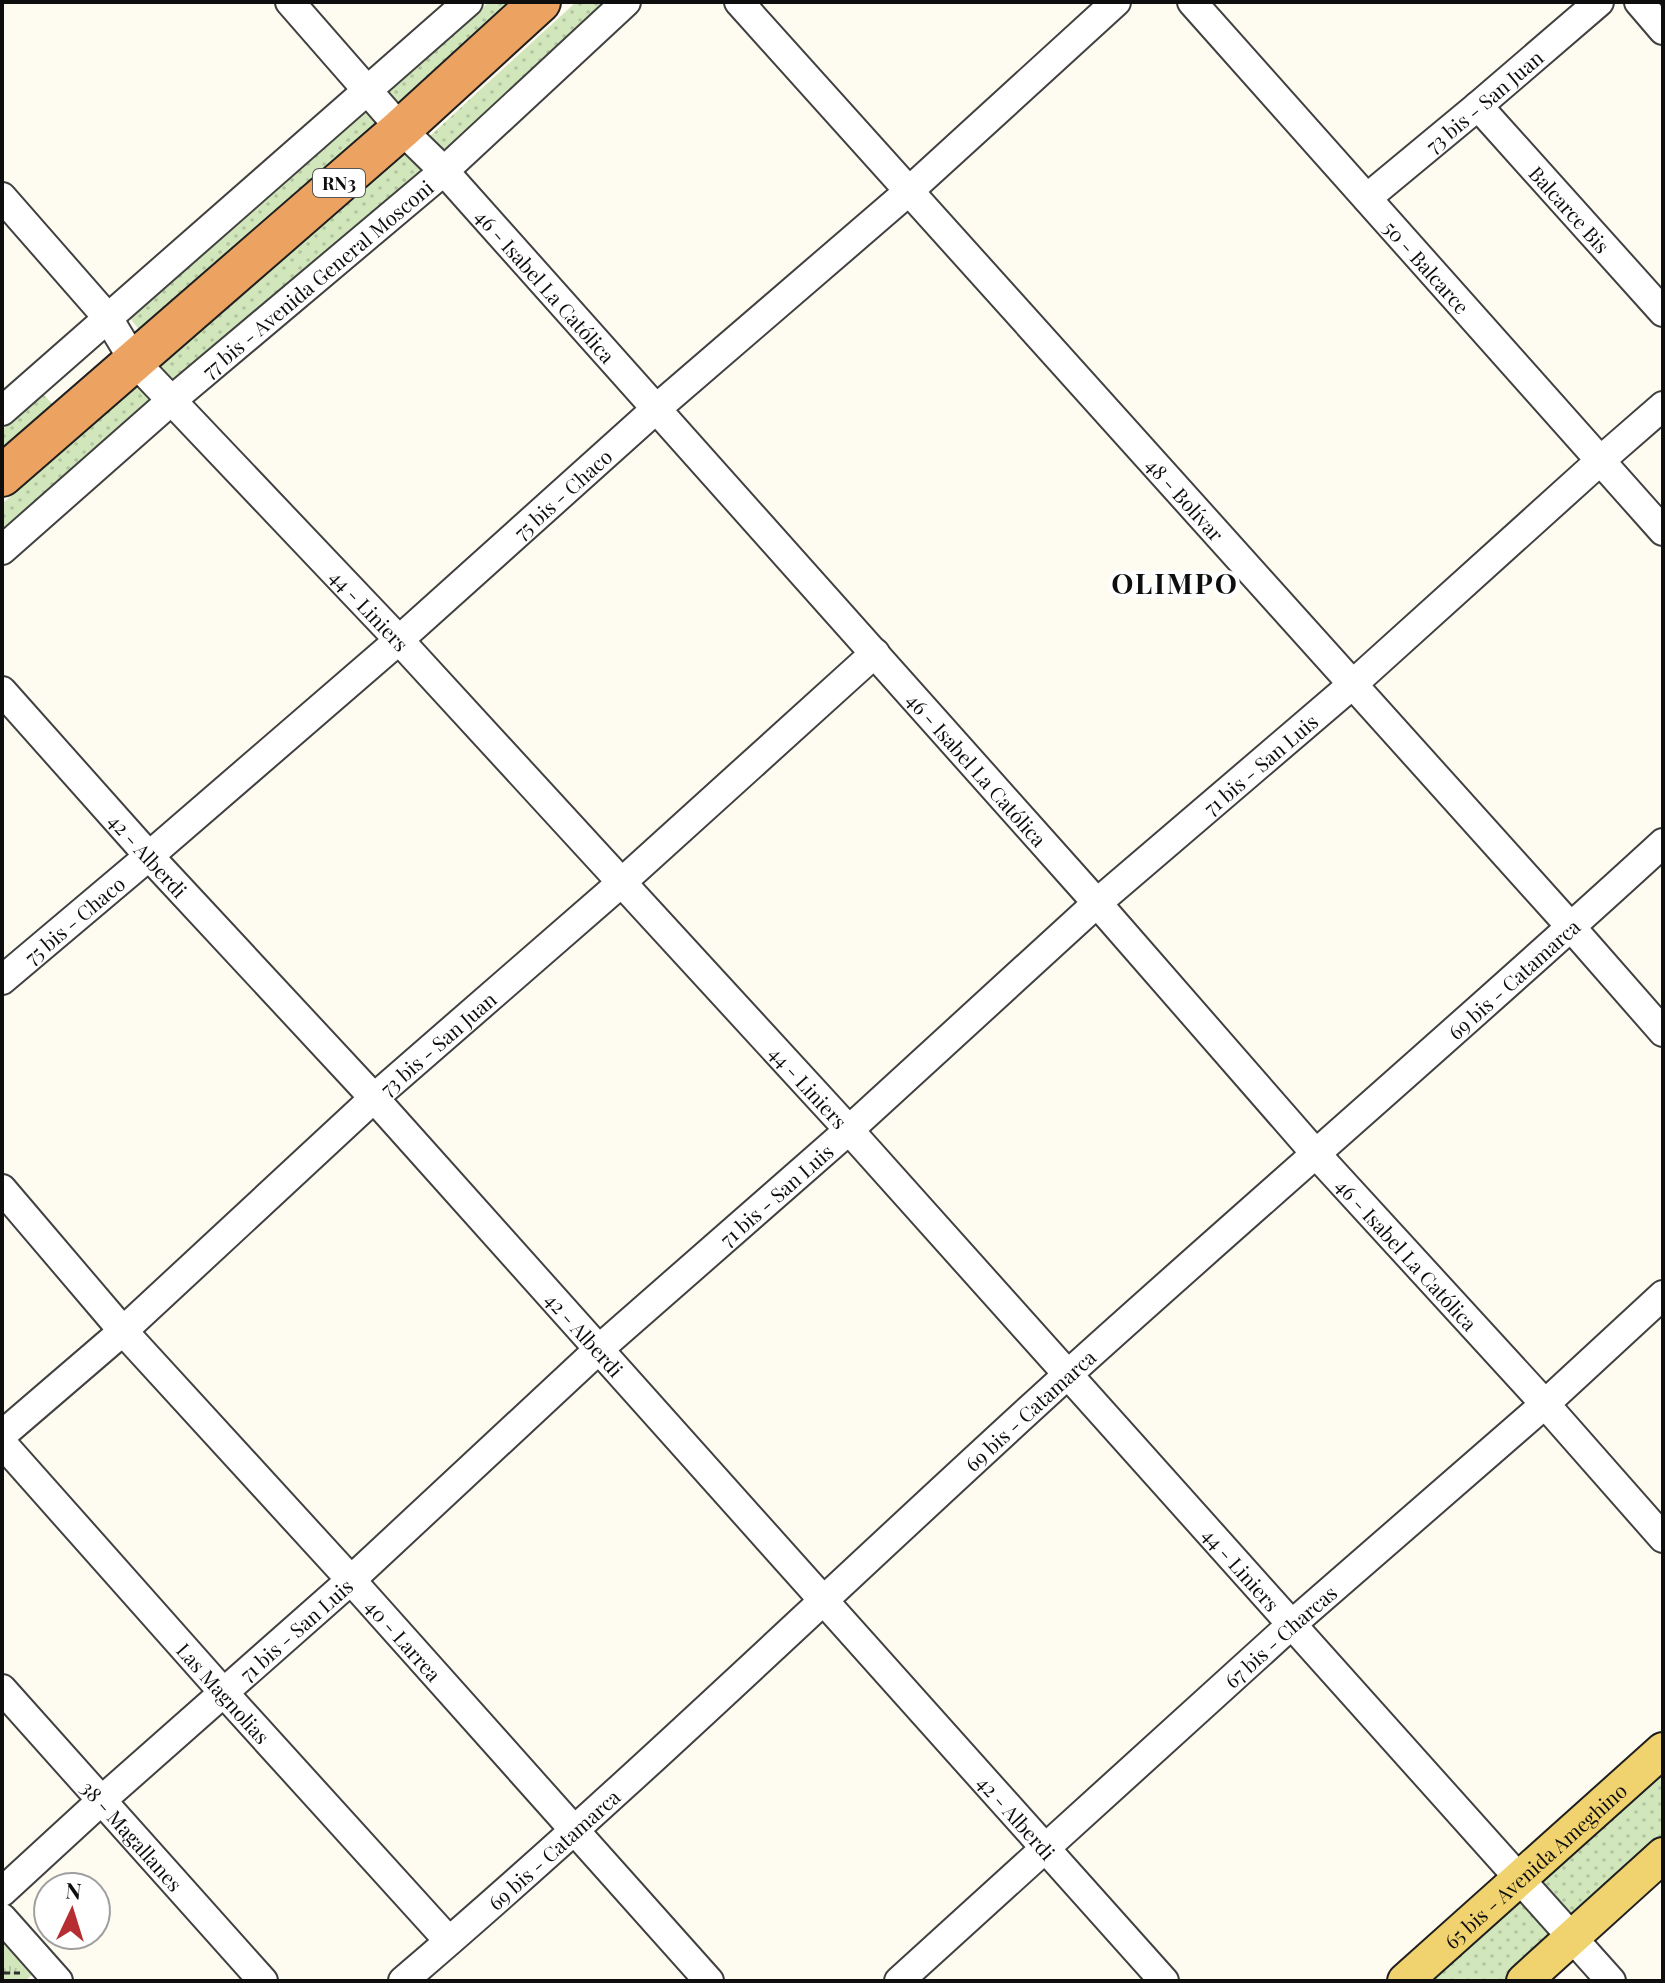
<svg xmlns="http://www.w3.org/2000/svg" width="1665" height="1983" viewBox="0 0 1665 1983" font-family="'Playfair Display',serif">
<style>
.grass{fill:url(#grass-dots)}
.park{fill:url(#park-tufts)}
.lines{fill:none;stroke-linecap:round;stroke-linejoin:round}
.minor-casing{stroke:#414141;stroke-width:32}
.major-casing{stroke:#1f1f1f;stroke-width:38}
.highway-casing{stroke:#1f1f1f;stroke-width:44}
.path{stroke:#303030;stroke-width:3;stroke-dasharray:8 4;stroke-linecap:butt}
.minor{stroke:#fff;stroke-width:28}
.major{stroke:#f0d26e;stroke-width:34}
.highway{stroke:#eca260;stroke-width:40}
.labels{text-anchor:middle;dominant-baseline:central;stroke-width:8;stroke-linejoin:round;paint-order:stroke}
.shield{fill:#fff;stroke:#565656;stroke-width:2}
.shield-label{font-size:18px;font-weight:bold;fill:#0e0e0e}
.street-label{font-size:20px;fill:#0e0e0e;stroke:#fff}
.district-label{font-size:28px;font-weight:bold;letter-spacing:2px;fill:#0e0e0e;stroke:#fff}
</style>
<defs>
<pattern id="grass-dots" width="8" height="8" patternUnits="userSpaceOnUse" patternTransform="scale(2)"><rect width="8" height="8" fill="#d1e7bb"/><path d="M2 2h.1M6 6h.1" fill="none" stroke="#b2c5a0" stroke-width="1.8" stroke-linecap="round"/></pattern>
<pattern id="park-tufts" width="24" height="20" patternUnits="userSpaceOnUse" patternTransform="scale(2)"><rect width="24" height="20" fill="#d1e7bb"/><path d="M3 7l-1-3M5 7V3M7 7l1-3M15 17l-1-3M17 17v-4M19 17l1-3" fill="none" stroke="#b2c5a0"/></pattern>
</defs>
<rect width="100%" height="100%" fill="#fefbf0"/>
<g class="grass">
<path d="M489 2H511L397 103 387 92Z"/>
<path d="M576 2H607L444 151 430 136Z"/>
<path d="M368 107 382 122 142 333 129 317Z"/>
<path d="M408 152 423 169 171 388 156 371Z"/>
<path d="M141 383 155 398 2 531V504Z"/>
<path d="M43 394 57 409 2 457V430Z"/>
<path d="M1663 1767V1839L1574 1919 1538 1879Z"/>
<path d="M1518 1900 1554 1940 1508 1981H1427Z"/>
</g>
<path class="park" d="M2 1934 36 1971 25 1981H2Z"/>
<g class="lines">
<defs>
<g id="minor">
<path id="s1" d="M290 2 401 129 444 171 1097 903 1316 1154 1545 1404 1663 1538"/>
<path id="s2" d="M739 2 1571 927 1663 1032"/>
<path id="s3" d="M1192 2 1663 531"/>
<path d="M1639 2 1663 30"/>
<path id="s4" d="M1478 106 1663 312"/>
<path id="s5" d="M2 197 108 318 134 361 399 640 849 1130 1611 1981"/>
<path id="s6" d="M1367 198 1478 106 1599 2"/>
<path d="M2 411 468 2"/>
<path id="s7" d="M2 550 172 400 444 171 626 2"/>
<path id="s8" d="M2 691 149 856 374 1098 1164 1981"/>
<path id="s9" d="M2 980 149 856 399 640 656 409 909 191 1116 2"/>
<path id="s10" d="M2 1189 123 1331 351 1580 709 1981"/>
<path id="s11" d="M2 1435 123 1331 374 1098 621 883 875 653"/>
<path id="s12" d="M2 1443 224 1693 449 1941"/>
<path id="s13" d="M2 1689 263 1981"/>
<path id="s14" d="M2 1892 102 1800 351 1580 598 1350 849 1130 1097 903 1353 684 1601 460 1663 406"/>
<path d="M2 1918 58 1981"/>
<path id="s15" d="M403 1981C630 1787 844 1578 1065 1377 1263 1198 1466 1024 1663 843"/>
<path id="s16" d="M899 1981 1291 1625 1545 1404 1663 1295"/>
</g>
<g id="major">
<path id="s17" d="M1405 1981 1663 1750"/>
<path d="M1524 1981 1663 1855"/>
</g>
<path id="highway" d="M2 476 401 129 540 2"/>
</defs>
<use href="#minor" class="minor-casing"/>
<use href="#major" class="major-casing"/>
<use href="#highway" class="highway-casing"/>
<path class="path" d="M2 1973H20"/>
<use href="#minor" class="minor"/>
<use href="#major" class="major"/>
<use href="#highway" class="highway"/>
</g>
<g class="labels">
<rect class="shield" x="313" y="169" width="52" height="28" rx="6"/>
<g class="shield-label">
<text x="339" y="183">RN3</text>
</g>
<g class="street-label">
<text stroke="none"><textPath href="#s6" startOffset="152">73 bis - San Juan</textPath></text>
<text stroke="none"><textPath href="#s4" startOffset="138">Balcarce Bis</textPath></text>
<text stroke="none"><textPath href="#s3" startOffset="354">50 - Balcarce</textPath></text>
<text stroke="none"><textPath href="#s7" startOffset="416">77 bis - Avenida General Mosconi</textPath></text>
<text stroke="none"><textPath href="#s1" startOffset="382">46 - Isabel La Católica</textPath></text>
<text stroke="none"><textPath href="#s9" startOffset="742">75 bis - Chaco</textPath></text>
<text stroke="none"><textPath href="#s2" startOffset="668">48 - Bolívar</textPath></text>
<text stroke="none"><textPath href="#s5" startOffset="554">44 - Liniers</textPath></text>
<text stroke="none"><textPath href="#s14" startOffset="1690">71 bis - San Luis</textPath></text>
<text stroke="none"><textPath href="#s1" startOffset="1030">46 - Isabel La Católica</textPath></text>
<text stroke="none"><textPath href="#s8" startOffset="220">42 - Alberdi</textPath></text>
<text stroke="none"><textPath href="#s9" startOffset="94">75 bis - Chaco</textPath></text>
<text stroke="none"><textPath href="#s15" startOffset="1496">69 bis - Catamarca</textPath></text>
<text stroke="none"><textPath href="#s11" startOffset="586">73 bis - San Juan</textPath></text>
<text stroke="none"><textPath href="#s5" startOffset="1202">44 - Liniers</textPath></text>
<text stroke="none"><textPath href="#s14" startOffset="1042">71 bis - San Luis</textPath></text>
<text stroke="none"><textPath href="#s1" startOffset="1678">46 - Isabel La Católica</textPath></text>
<text stroke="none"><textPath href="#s8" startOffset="868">42 - Alberdi</textPath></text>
<text stroke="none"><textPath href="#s15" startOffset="848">69 bis - Catamarca</textPath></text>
<text stroke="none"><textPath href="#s5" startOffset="1850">44 - Liniers</textPath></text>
<text stroke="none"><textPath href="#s14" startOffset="394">71 bis - San Luis</textPath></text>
<text stroke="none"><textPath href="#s16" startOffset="514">67 bis - Charcas</textPath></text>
<text stroke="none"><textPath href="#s10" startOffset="604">40 - Larrea</textPath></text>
<text stroke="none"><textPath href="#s12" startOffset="334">Las Magnolias</textPath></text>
<text stroke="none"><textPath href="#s8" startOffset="1516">42 - Alberdi</textPath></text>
<text stroke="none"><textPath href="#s13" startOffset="196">38 - Magallanes</textPath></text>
<text stroke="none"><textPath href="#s15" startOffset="200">69 bis - Catamarca</textPath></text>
<text stroke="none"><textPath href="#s17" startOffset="174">65 bis - Avenida Ameghino</textPath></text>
</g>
<g class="district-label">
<text x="1175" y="582">OLIMPO</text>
</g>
</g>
<rect width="1665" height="1983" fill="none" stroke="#0e0e0e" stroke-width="8"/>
<g transform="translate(72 1911) rotate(4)"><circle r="38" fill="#ffffff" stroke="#9f9f9f" stroke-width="2"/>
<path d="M0-6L14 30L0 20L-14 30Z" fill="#b62e32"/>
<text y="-12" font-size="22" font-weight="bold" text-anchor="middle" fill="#0e0e0e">N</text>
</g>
</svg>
